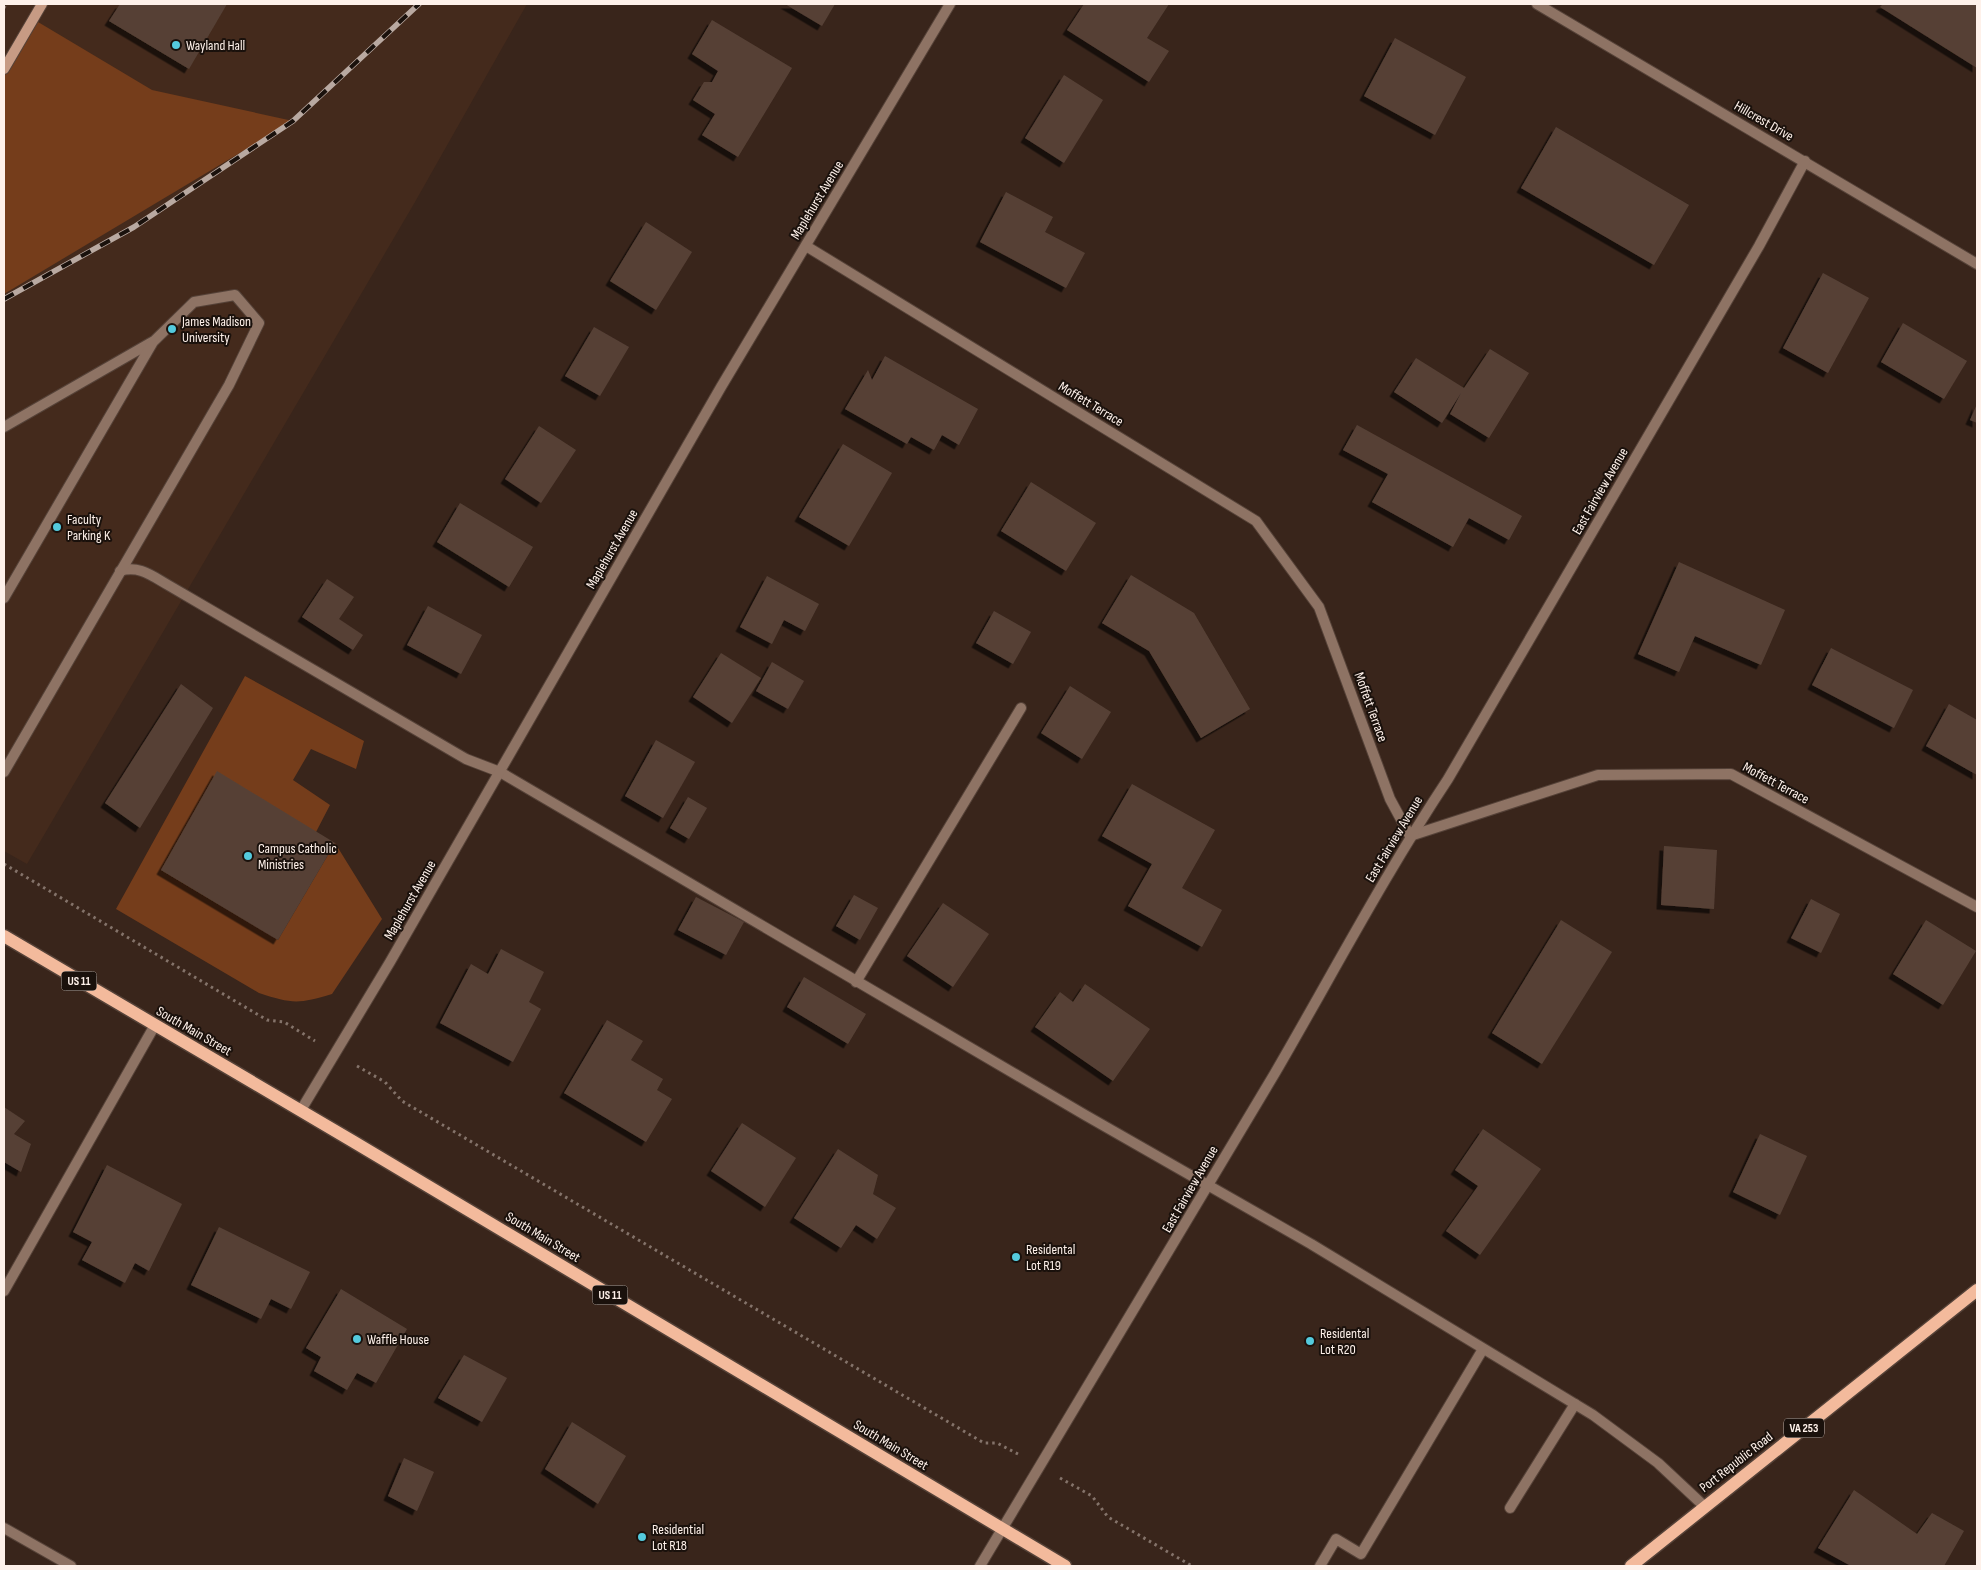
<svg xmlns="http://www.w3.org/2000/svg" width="1981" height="1570" viewBox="0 0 1981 1570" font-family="'Sofia Sans Condensed',sans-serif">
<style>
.built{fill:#442a1c}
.green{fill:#753d1b}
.building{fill:#564136;filter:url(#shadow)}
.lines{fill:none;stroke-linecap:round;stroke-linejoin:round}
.lane-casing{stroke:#554238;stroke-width:12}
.street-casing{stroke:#554238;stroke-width:12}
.secondary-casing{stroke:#554238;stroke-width:12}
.primary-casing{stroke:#554238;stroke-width:15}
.path{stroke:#84736a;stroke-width:3;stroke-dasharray:2.5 4;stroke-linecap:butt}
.lane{stroke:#8e7364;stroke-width:10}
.street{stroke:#8e7364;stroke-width:10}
.secondary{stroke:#c79b84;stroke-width:10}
.primary{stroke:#f3ba9c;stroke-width:12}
.rail-casing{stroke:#b9a9a1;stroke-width:5.5}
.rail{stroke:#1a110c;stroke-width:4;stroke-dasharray:11;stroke-linecap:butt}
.poi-dot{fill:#54cadd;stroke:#1a110c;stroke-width:2}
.labels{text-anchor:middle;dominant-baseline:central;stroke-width:4;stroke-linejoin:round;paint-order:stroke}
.shield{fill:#1a110c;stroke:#baaea7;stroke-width:1}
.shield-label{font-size:12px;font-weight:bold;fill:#fef1ea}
.poi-label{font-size:14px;fill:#fef1ea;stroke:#1a110c;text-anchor:start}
.street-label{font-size:14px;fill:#fef1ea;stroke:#1a110c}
</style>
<defs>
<filter id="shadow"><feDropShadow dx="-4.5" dy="4.5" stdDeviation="0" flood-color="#0009"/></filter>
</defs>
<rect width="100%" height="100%" fill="#39251b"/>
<path class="built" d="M4 4H527L415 202 27 864 4 851Z"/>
<g class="green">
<path d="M33 19 152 90 293 121 4 294V64Z"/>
<path d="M245 676 364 741 356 769 311 749 293 780 330 805 316 832 162 870 278 940 335 843 382 919 332 994C299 1004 292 1004 259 993L116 909Z"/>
</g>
<g class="building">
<path d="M120 4H227L189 69 109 21Z"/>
<path d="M785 4H835L822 26Z"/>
<path d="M1084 4H1169L1147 38 1169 51 1149 82 1067 30Z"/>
<path d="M1883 4 1977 5V68L1880 7Z"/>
<path d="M712 20 792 68 738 157 702 135 715 114 693 100 704 82H712L718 71 692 54Z"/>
<path d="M1395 38 1466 77 1435 135 1364 96Z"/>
<path d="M1064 75 1103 100 1064 163 1025 138Z"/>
<path d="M1556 127 1689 205 1654 265 1521 188Z"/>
<path d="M1006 192 1053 217 1045 232 1085 253 1066 288 980 242Z"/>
<path d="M646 222 692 252 656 310 610 281Z"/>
<path d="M1823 273 1869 298 1828 373 1783 348Z"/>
<path d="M1903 323 1967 361 1944 399 1881 362Z"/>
<path d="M594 327 629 347 600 396 565 376Z"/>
<path d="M1490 349 1529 373 1489 438 1450 414 1461 393 1442 423 1394 392 1416 358 1464 388Z"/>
<path d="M885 356 978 409 959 445 942 435 934 450 911 437 907 444 845 409 868 370 872 380Z"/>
<path d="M1977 404V423L1970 420Z"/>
<path d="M1357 425 1522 516 1509 540 1469 518 1453 547 1372 502 1388 474 1343 450Z"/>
<path d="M539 426 576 450 541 503 505 479Z"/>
<path d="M843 444 892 473 849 546 799 517Z"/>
<path d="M1031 482 1096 523 1066 571 1001 531Z"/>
<path d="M460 503 533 547 509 587 437 542Z"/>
<path d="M1679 562 1785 610 1761 665 1695 636 1679 672 1638 654Z"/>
<path d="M1131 575 1194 613 1250 709 1201 738 1149 651 1102 623Z"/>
<path d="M767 576 819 604 805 631 784 620 772 644 740 627Z"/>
<path d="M327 579 354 597 339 619 363 635 353 650 302 617Z"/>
<path d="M428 606 482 635 461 674 407 645Z"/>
<path d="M994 611 1031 632 1013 664 976 643Z"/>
<path d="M1831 648 1913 690 1894 728 1812 685Z"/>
<path d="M721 653 761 678 732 723 693 697Z"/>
<path d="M772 662 804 681 788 709 756 691Z"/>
<path d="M181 684 213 708 140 828 105 803Z"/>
<path d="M1070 686 1111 712 1082 759 1041 733Z"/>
<path d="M1949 704 1977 720V775L1926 746Z"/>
<path d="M656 740 695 762 663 818 625 796Z"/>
<path d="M217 771 335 843 278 940 161 870Z"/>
<path d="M1132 784 1215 830 1182 888 1222 910 1202 947 1128 906 1152 864 1102 836Z"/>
<path d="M688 797 707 808 689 839 670 828Z"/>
<path d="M1664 846 1717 850 1714 909 1661 905Z"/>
<path d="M854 895 878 908 860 940 836 926Z"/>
<path d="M696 897 744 922 726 955 678 930Z"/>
<path d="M1811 899 1840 914 1821 953 1791 938Z"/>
<path d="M943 903 989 934 953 987 907 956Z"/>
<path d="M1561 920 1612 952 1542 1064 1492 1033Z"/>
<path d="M1926 920 1976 951 1943 1005 1893 974Z"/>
<path d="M501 949 544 972 529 1002 541 1009 513 1062 440 1023 471 964 488 974Z"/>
<path d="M804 977 866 1014 848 1044 787 1007Z"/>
<path d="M1085 984 1150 1029 1113 1081 1035 1027 1060 992 1073 1002Z"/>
<path d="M607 1020 643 1041 631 1060 663 1079 657 1090 672 1099 646 1142 564 1093Z"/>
<path d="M4 1107 25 1121 14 1134 31 1144 21 1172 4 1162Z"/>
<path d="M742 1123 796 1158 765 1207 711 1171Z"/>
<path d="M1483 1129 1541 1169 1480 1255 1446 1231 1478 1186 1455 1170Z"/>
<path d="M1760 1134 1807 1156 1780 1215 1733 1192Z"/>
<path d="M838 1149 878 1175 873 1194 896 1208 877 1239 856 1225 841 1248 794 1218Z"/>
<path d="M107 1165 182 1204 149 1271 135 1263 125 1283 82 1260 92 1242 73 1232Z"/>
<path d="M219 1227 310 1272 291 1309 271 1299 261 1319 191 1285Z"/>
<path d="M341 1289 407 1329 376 1383 357 1373 347 1390 314 1371 321 1357 306 1348Z"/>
<path d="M464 1355 507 1378 482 1422 438 1398Z"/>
<path d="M572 1422 626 1456 598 1504 545 1469Z"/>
<path d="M404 1458 434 1472 417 1511 388 1496Z"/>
<path d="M1854 1490 1917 1534 1932 1513 1964 1531 1944 1566H1851L1818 1548Z"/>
</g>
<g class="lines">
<defs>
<g id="lane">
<path d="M4 427 152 342"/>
<path d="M120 571C139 565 152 576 168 585L466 759 500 772 1085 1115 1311 1244 1593 1415 1658 1463 1704 1506"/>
<path d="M4 598 153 342 194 302 235 295 259 323 229 385 4 772"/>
<path d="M856 982 1021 708"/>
<path d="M4 1291 155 1025"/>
<path d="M1510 1508 1575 1404"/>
<path d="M1320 1566 1336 1539 1361 1554 1483 1349"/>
</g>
<g id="street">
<path d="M1537 4 1977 264"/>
<path d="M806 246 1256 521 1319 607 1390 799 1410 836 1598 775 1731 774 1977 907"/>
<path d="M301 1110 390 962 721 387 950 4"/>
<path d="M4 1528 71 1566"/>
<path d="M980 1566C1079 1402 1178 1238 1275 1073 1332 975 1385 874 1448 779L1759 246 1805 161"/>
</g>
<path id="secondary" d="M4 69 42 4"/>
<g id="primary">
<path d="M4 936 354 1142 1065 1566"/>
<path d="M1631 1566 1977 1290"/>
</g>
</defs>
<use href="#lane" class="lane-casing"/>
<use href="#street" class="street-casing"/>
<use href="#secondary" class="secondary-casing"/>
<use href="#primary" class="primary-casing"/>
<g class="path">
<path d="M4 8 6 4"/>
<path d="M4 864 267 1020 284 1022 315 1041"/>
<path d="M357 1066 385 1082 402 1101 984 1443H997L1018 1454"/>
<path d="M1060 1478 1092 1496 1108 1517 1192 1566"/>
</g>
<use href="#lane" class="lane"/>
<use href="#street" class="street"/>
<use href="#secondary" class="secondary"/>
<use href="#primary" class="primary"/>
<defs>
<path id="rail" d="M4 299 134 227 293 121 419 4"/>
</defs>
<use href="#rail" class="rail-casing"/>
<use href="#rail" class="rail"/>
</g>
<g class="poi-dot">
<circle cx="176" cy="45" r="5"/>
<circle cx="172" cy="329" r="5"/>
<circle cx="57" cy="527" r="5"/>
<circle cx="248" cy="856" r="5"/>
<circle cx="1016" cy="1257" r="5"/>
<circle cx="357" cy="1339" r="5"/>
<circle cx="1310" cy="1341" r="5"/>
<circle cx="642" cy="1537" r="5"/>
</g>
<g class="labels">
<g class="shield">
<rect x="61.5" y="971.5" width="35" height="19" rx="4"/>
<rect x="592.5" y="1285.5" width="35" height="19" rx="4"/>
<rect x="1784" y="1418.5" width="40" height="19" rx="4"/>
</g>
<g class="shield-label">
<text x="79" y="981">US 11</text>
<text x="610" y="1295">US 11</text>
<text x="1804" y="1428">VA 253</text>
</g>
<g class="poi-label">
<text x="186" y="45">Wayland Hall</text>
<text x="182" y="321">James Madison<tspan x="182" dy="16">University</tspan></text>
<text x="67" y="519">Faculty<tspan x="67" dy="16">Parking K</tspan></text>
<text x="258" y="848">Campus Catholic<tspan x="258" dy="16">Ministries</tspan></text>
<text x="1026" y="1249">Residental<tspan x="1026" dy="16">Lot R19</tspan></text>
<text x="1320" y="1333">Residental<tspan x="1320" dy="16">Lot R20</tspan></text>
<text x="367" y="1339">Waffle House</text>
<text x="652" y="1529">Residential<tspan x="652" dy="16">Lot R18</tspan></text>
</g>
<g class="street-label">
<text transform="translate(1764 121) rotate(30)">Hillcrest Drive</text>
<text transform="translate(817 200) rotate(-59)">Maplehurst Avenue</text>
<text transform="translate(1091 404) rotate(31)">Moffett Terrace</text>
<text transform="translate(1600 491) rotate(-60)">East Fairview Avenue</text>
<text transform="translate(612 549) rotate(-60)">Maplehurst Avenue</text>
<text transform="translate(1371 707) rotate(70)">Moffett Terrace</text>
<text transform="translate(1776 783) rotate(28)">Moffett Terrace</text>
<text transform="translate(1394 839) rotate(-59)">East Fairview Avenue</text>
<text transform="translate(410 900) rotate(-60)">Maplehurst Avenue</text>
<text transform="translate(194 1031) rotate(30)">South Main Street</text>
<text transform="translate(1190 1189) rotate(-60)">East Fairview Avenue</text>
<text transform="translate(543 1237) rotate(31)">South Main Street</text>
<text transform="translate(891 1445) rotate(31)">South Main Street</text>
<text transform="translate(1736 1462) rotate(-38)">Port Republic Road</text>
</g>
</g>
<rect width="1981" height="1570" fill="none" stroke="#fef1ea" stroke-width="10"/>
</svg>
